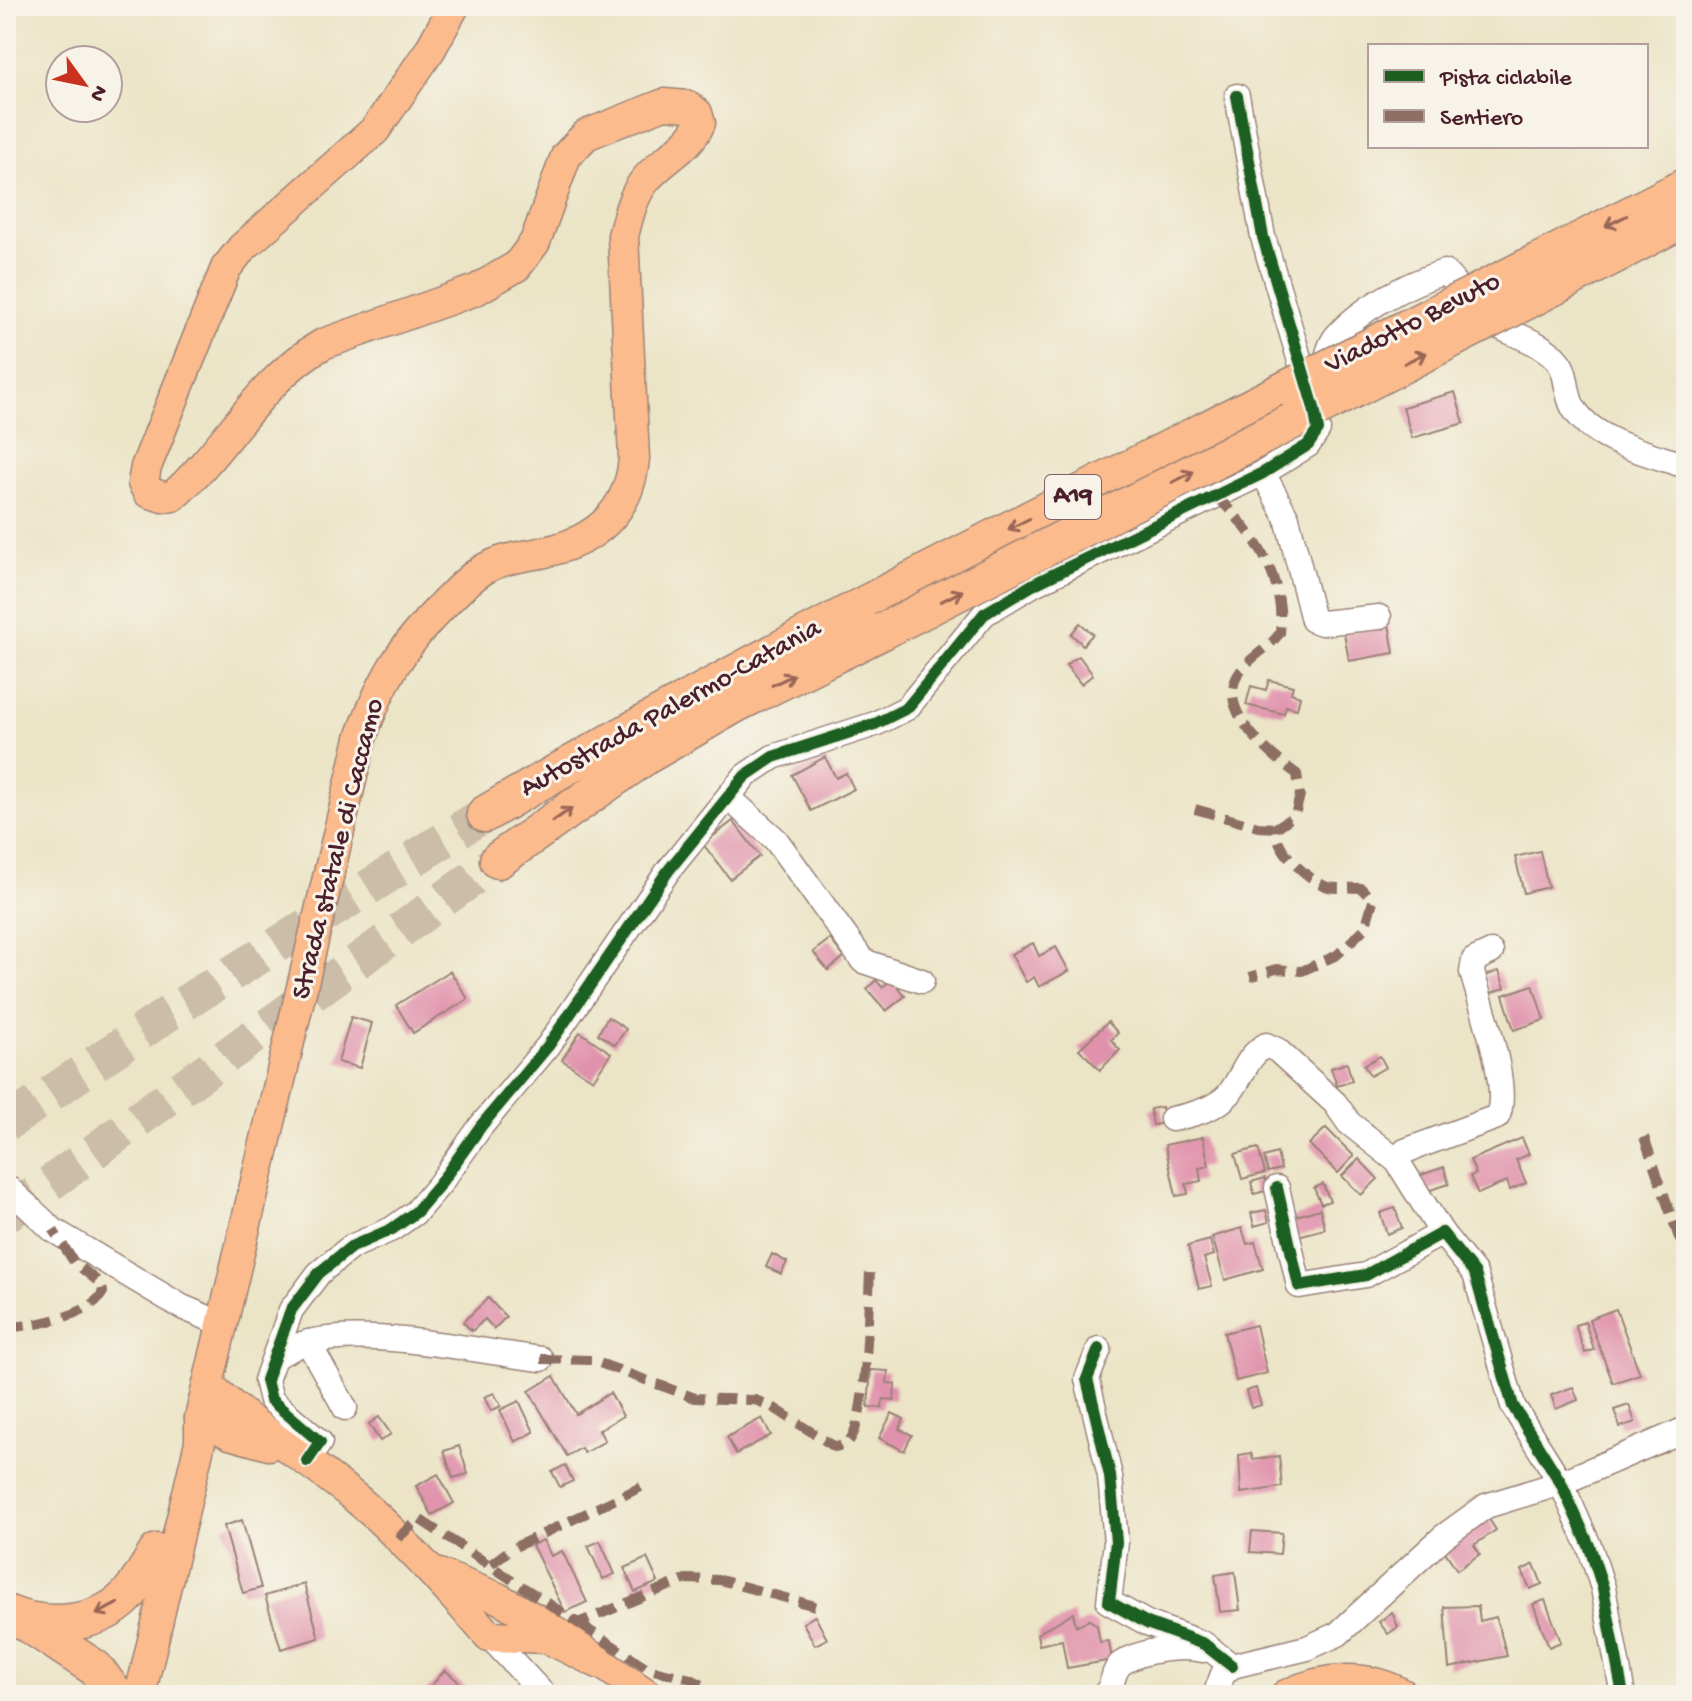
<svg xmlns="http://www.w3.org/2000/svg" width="1692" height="1701" viewBox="0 0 1692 1701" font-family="'Gochi Hand',sans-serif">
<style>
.building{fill:#e091ab}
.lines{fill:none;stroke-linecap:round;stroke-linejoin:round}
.highway-tunnel{stroke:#cbbda7;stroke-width:36;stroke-dasharray:36 18;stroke-linecap:butt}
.minor-casing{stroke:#9a8278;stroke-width:27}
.major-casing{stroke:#9a8278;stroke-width:33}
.highway-casing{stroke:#9a8278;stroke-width:39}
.minor{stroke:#fff;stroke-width:24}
.major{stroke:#fbbb8c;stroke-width:30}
.highway{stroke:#fbbb8c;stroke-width:36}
.highway-bridge-casing{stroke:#9a8278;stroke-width:39;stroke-linecap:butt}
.highway-bridge{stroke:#fbbb8c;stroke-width:36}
.quiet{stroke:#8d6e63;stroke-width:10;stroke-dasharray:20 10;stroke-linecap:butt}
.cycleway-casing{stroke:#f7f3e8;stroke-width:17}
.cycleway{stroke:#1b5e20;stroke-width:12}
.oneway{stroke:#9a6557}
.labels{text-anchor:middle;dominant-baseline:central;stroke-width:6;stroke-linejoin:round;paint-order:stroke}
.shield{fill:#f7f3e8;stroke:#7e5f64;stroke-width:2}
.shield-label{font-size:26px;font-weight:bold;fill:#4a1f2b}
.street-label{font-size:28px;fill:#4a1f2b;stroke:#f7f3e8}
</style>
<rect width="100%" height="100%" fill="#f7f3e8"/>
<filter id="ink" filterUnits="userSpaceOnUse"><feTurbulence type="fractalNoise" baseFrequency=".0125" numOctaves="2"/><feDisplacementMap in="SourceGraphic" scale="16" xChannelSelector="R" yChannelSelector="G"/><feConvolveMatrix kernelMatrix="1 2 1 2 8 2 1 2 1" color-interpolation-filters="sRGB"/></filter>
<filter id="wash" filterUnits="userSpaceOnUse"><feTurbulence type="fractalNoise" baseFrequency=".006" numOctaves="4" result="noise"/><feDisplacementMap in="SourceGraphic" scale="32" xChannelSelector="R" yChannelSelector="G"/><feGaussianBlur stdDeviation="1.8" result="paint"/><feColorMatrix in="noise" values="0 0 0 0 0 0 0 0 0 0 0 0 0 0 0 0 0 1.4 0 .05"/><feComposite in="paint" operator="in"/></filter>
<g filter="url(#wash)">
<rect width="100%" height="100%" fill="#ebe4c6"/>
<g id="blocks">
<g class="building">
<path d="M1455 392 1464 423 1412 438 1403 407Z"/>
<path d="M1080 623 1093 634 1083 645 1071 634Z"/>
<path d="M1389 624 1394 653 1349 661 1344 633Z"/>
<path d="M1079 656 1093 675 1081 684 1066 665Z"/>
<path d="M1269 680 1293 686 1291 693 1300 696 1297 709 1286 706 1284 714 1246 705 1251 686 1266 690Z"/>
<path d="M825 757 836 778 846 773 854 789 811 811 792 775Z"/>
<path d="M733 821 760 856 730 879 703 844Z"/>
<path d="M1540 851 1548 887 1524 893 1515 857Z"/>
<path d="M830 939 844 957 828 970 813 952Z"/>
<path d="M1033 943 1039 956 1056 947 1069 971 1039 987 1034 977 1026 982 1011 954Z"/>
<path d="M450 971 468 999 413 1033 396 1005Z"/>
<path d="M1499 971 1505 988 1491 993 1485 976Z"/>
<path d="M876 980 882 987 892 980 905 996 886 1011 867 989Z"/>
<path d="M1533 985 1544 1020 1514 1030 1503 995Z"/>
<path d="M351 1017 372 1023 360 1068 338 1062Z"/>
<path d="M608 1017 626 1029 615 1045 598 1034Z"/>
<path d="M1108 1022 1118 1033 1111 1040 1120 1050 1100 1070 1079 1049Z"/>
<path d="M580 1032 611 1053 593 1080 562 1060Z"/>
<path d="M1380 1056 1386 1067 1370 1076 1364 1065Z"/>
<path d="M1347 1063 1352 1081 1337 1086 1331 1068Z"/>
<path d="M1162 1107 1165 1123 1153 1125 1150 1109Z"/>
<path d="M1326 1128 1354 1156 1338 1173 1309 1144Z"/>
<path d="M1203 1137 1209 1166 1199 1168 1201 1181 1186 1184 1188 1194 1176 1196 1165 1145Z"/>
<path d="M1522 1138 1529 1154 1516 1160 1526 1183 1510 1190 1507 1181 1478 1194 1470 1176 1476 1174 1470 1160Z"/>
<path d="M1258 1148 1265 1173 1242 1179 1235 1154Z"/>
<path d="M1277 1153 1281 1169 1268 1172 1264 1157Z"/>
<path d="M1359 1159 1378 1179 1361 1195 1342 1176Z"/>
<path d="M1444 1167 1449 1184 1427 1191 1421 1175Z"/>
<path d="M1265 1178 1269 1190 1254 1194 1251 1182Z"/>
<path d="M1323 1184 1330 1201 1321 1204 1314 1188Z"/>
<path d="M1395 1208 1402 1228 1387 1234 1380 1213Z"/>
<path d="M1320 1209 1325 1229 1294 1237 1289 1218Z"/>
<path d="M1266 1210 1269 1222 1254 1226 1251 1213Z"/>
<path d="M1242 1228 1247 1244 1255 1242 1263 1269 1225 1280 1212 1237Z"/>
<path d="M1210 1240 1214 1255 1204 1258 1212 1286 1199 1289 1188 1246Z"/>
<path d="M772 1254 787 1262 781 1274 766 1267Z"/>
<path d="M488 1298 506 1317 494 1329 485 1319 472 1331 463 1322Z"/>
<path d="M1616 1309 1640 1374 1613 1383 1589 1319Z"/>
<path d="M1585 1322 1594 1350 1585 1353 1575 1325Z"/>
<path d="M1256 1325 1267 1373 1236 1381 1224 1333Z"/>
<path d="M871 1370 888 1371 887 1383 895 1384 894 1400 883 1399 882 1408 868 1407Z"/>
<path d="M554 1376 576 1414 610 1393 623 1416 599 1430 605 1441 584 1453 581 1448 567 1456 529 1391Z"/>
<path d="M1573 1387 1578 1400 1556 1409 1551 1395Z"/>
<path d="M1256 1388 1261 1405 1251 1408 1246 1391Z"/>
<path d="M494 1393 501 1406 491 1411 484 1397Z"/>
<path d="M519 1401 534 1432 515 1442 500 1410Z"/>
<path d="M1629 1405 1635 1422 1620 1427 1614 1410Z"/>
<path d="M892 1413 904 1419 899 1429 912 1435 904 1451 879 1438Z"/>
<path d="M379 1417 391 1434 380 1441 369 1424Z"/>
<path d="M762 1418 771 1435 736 1454 727 1437Z"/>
<path d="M459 1446 468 1474 453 1478 444 1451Z"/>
<path d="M1251 1453 1253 1460 1279 1456 1282 1487 1241 1493 1239 1455Z"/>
<path d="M565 1465 573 1481 560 1487 552 1472Z"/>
<path d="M438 1474 454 1503 432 1515 416 1486Z"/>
<path d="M1487 1516 1496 1530 1474 1545 1480 1554 1457 1570 1442 1547Z"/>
<path d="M242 1520 261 1588 243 1593 224 1526Z"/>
<path d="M1252 1531 1282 1533 1280 1554 1250 1552Z"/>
<path d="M543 1540 551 1556 562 1551 587 1602 565 1612 532 1545Z"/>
<path d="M600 1541 615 1574 603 1579 588 1546Z"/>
<path d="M647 1558 658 1582 635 1592 624 1568Z"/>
<path d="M1534 1564 1542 1584 1530 1589 1522 1570Z"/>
<path d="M1235 1572 1240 1610 1220 1612 1215 1575Z"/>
<path d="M304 1584 319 1638 281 1649 265 1596Z"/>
<path d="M1545 1600 1561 1642 1549 1647 1533 1604Z"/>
<path d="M1478 1606 1480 1621 1496 1617 1507 1656 1449 1668 1444 1607Z"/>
<path d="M1392 1612 1398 1627 1388 1634 1379 1622Z"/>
<path d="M1073 1613 1076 1626 1089 1620 1097 1625 1100 1642 1109 1641 1112 1660 1067 1668 1062 1640 1039 1645 1037 1634Z"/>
<path d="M815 1616 827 1639 815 1645 803 1623Z"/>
<path d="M445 1670 474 1695H423Z"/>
</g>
</g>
</g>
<g filter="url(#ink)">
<use href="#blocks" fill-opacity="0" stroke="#9a8278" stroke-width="2"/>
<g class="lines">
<g class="highway-tunnel">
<path d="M6 1124 172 1011 485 814"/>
<path d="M6 1215 498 860"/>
</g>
<defs>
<g id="minor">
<path d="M1323 375C1326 364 1328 347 1335 338 1360 308 1407 284 1444 272 1461 286 1465 306 1483 318 1506 334 1540 339 1558 361 1568 372 1565 393 1573 407 1594 443 1649 453 1686 466"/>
<path d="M1263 473 1287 518 1313 620 1322 623 1379 617"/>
<path d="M728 797 776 840 863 961 922 981"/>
<path d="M1172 1119C1191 1115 1216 1109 1229 1094 1243 1077 1246 1056 1266 1045L1277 1050 1335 1103 1349 1123 1397 1161"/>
<path d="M6 1186 53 1230 182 1307 222 1324"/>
<path d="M1277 1188 1299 1286 1366 1275 1442 1233 1475 1274 1513 1406 1561 1483 1590 1548 1603 1588 1623 1695"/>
<path d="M1442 1233 1397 1161 1405 1151 1497 1117C1512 1090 1480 1003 1472 972L1474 960 1491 952"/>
<path d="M308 1342 345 1408"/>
<path d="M1099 1349 1087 1379 1110 1476 1116 1542 1109 1602 1147 1623 1204 1644 1232 1666"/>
<path d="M275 1356C286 1352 298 1344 309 1342 373 1328 475 1351 541 1359"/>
<path d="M307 1461 320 1442 271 1400 266 1380 291 1310 319 1273 351 1247 392 1229 416 1212 439 1185 481 1126 548 1046 668 871 745 776 773 757 875 724 907 708 984 614 1034 584 1263 473 1308 445 1318 430 1314 408 1263 237 1237 96"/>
<path d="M489 1636 544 1695"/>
<path d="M1104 1695C1115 1686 1111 1671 1122 1663 1142 1650 1181 1645 1203 1650"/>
<path d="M1215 1695 1223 1674 1232 1666 1307 1648 1338 1634 1443 1537 1486 1506 1561 1483 1686 1429"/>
</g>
<g id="major">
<path d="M208 1384C254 1429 309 1459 358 1500 406 1541 447 1589 489 1636L547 1638 598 1663"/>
<path d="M200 1418 230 1434 269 1445"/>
<path d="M439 1574 498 1598 541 1622 648 1695"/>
<path d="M140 1695 200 1442V1418L208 1384 361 738C381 681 401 647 444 604 457 591 470 577 486 568 504 558 526 556 545 552 596 541 630 511 634 458L623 236C628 216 633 194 647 178 665 158 690 147 700 123L697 113 688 106 664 104 586 135 566 156 535 242 517 266 476 290 323 344C259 380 227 448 173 496L163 497 148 492 143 483 146 467 226 268 242 248 375 130 430 50 454 6"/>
<path d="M1286 1695C1323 1677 1367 1673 1404 1695"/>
</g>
<g id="highway">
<path d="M1539 261 1686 186"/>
<path d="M1552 288 1686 218"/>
<path d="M485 814C746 660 1018 525 1288 388"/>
<path d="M498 860 646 756 736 704 883 631"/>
<path d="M6 1613C47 1630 104 1627 133 1589 142 1578 149 1564 157 1552"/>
<path d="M25 1622 95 1668 116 1695"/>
</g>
</defs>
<use href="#minor" class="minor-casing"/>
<use href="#major" class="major-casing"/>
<use href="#highway" class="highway-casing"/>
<use href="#minor" class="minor"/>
<use href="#major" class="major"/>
<use href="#highway" class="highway"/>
<defs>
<g id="highway-bridge">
<path d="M1288 388 1539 261"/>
<path d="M883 631 1552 288"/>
</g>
</defs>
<use href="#highway-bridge" class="highway-bridge-casing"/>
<use href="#highway-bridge" class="highway-bridge"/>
<g class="quiet">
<path d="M1216 496C1255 533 1285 577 1280 633 1268 649 1250 657 1239 673 1214 710 1272 756 1297 774L1300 795 1295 815 1276 828C1275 849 1304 876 1323 885 1331 890 1350 887 1361 888L1373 901 1365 928 1337 955 1302 971 1276 969 1250 977"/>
<path d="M1195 809 1258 827 1276 828"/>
<path d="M1644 1137 1686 1258"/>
<path d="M6 1327C31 1327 91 1316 103 1292L101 1284 74 1262 53 1230"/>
<path d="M541 1359 591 1360 695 1398 755 1400 771 1406 835 1447C839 1446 844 1446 847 1443 868 1427 868 1302 870 1272"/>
<path d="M398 1538 419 1519 578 1623 686 1579 720 1580 815 1606"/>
<path d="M491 1564 511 1549 641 1487"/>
<path d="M578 1623 649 1669 691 1679 708 1688"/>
</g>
<defs>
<g id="cycleway">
<path d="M1277 1188 1299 1286 1366 1275 1442 1233 1475 1274 1513 1406 1561 1483 1590 1548 1603 1588 1623 1695"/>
<path d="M1099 1349 1087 1379 1110 1476 1116 1542 1109 1602 1147 1623 1204 1644 1232 1666"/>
<path d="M307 1461 320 1442 271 1400 266 1380 291 1310 319 1273 351 1247 392 1229 416 1212 439 1185 481 1126 548 1046 668 871 745 776 773 757 875 724 907 708 984 614 1034 584 1263 473 1308 445 1318 430 1314 408 1263 237 1237 96"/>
</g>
</defs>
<use href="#cycleway" class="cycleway-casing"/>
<use href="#cycleway" class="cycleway"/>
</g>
<defs><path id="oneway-shaft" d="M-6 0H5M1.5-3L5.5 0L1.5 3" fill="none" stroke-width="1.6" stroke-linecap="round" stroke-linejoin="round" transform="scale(2)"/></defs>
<g class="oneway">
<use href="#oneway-shaft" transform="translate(1616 221) rotate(153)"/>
<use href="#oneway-shaft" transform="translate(1415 358) rotate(-27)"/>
<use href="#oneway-shaft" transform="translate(1183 477) rotate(-27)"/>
<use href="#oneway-shaft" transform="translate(1019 524) rotate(153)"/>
<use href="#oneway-shaft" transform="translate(952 596) rotate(-27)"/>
<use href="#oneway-shaft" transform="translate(783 680) rotate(-26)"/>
<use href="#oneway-shaft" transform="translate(562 815) rotate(-35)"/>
<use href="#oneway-shaft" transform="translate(107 1609) rotate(152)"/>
</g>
</g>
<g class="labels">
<rect class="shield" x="1045" y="475" width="56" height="44" rx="6"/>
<g class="shield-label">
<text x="1073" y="497">A19</text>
</g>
<g class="street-label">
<text transform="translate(1413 324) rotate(-27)">Viadotto Bevuto</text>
<text transform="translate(671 709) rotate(-29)">Autostrada Palermo-Catania</text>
<text transform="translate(339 849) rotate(-76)">Strada statale di Caccamo</text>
</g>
</g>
<rect width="1692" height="1701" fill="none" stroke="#f7f3e8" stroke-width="32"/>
<rect x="1368" y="44" width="280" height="104" fill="#f7f3e8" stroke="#b29e9c" stroke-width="2"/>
<rect x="1384" y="70" width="40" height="12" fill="#1b5e20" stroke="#b29e9c" stroke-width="2"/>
<text x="1440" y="84" font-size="24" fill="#4a1f2b">Pista ciclabile</text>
<rect x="1384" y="110" width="40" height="12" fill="#8d6e63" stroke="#b29e9c" stroke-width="2"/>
<text x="1440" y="124" font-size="24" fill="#4a1f2b">Sentiero</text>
<g transform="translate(84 84) rotate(123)"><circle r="38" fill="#f7f3e8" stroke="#b29e9c" stroke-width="2"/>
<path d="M0-6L14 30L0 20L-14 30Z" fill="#c8321e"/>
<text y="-12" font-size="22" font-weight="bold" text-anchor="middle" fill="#4a1f2b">N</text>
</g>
</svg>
